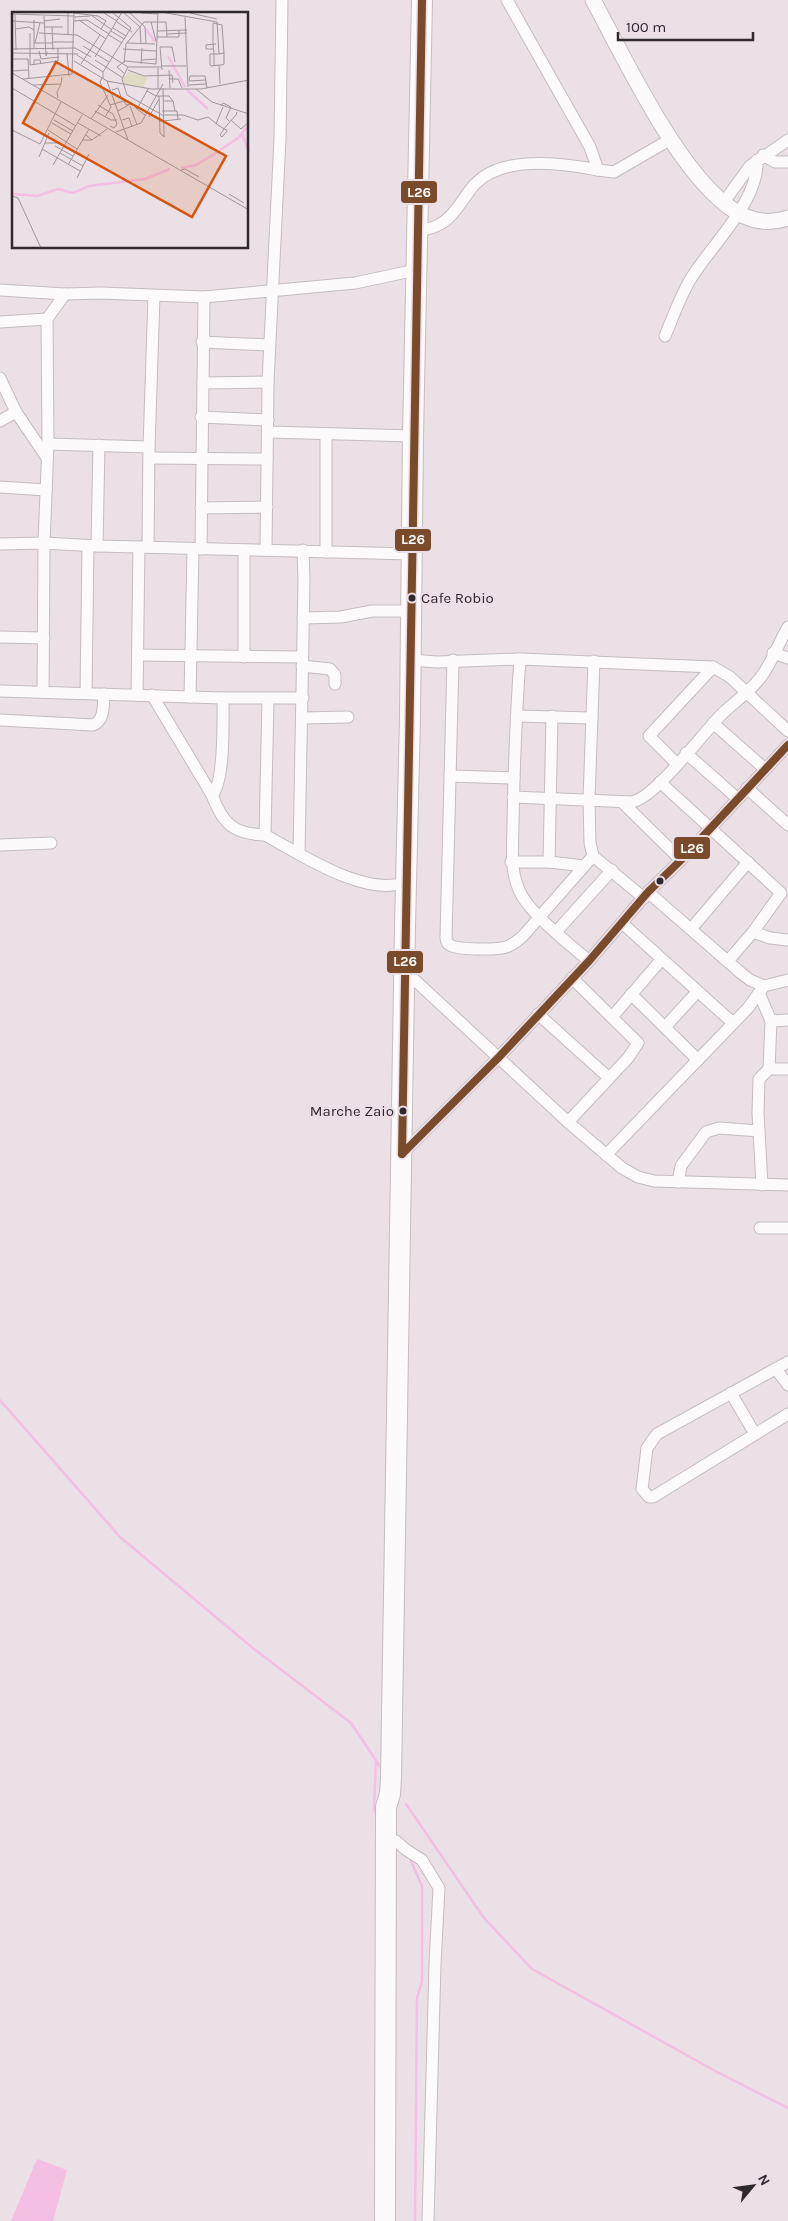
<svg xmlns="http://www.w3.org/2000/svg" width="788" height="2221" viewBox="0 0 788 2221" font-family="Karla,sans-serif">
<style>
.water{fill:#f5bee3}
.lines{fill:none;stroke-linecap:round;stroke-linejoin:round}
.stream{stroke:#f5bee3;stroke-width:2.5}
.street-casing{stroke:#c4bcc1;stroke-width:13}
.secondary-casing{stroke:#c4bcc1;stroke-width:17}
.highway-casing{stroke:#c4bcc1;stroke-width:22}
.street{stroke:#fcfafb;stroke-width:11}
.secondary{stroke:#fcfafb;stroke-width:15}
.highway{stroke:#fcfafb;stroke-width:20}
.bus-1-casing{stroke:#eddde7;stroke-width:11}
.bus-1{stroke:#7a4b2a;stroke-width:8}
.bus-dot{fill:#2f292d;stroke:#eddde7;stroke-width:2}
.labels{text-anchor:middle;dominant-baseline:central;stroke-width:4.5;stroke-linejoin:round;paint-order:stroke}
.bus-label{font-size:15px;fill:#2f292d;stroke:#eddde7;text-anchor:start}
.inset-river{fill:none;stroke:#f5bee3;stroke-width:2.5}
.inset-road{fill:none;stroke:#9f979c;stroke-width:1}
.view{fill:#d6540f;fill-opacity:0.15;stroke:#d6540f;stroke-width:2.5}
.inset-edge{fill:none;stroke:#2f292d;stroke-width:2.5}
.line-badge{stroke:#eddde7;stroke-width:2}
.badge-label{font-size:14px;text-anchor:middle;font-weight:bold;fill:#fff}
</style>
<rect width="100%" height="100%" fill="#eae0e6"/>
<path class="water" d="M37 2159 67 2170 53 2221H11Z"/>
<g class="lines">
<g class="stream">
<path d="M0 1400 120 1537 254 1649 351 1723 381 1768"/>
<path d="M376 1761 374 1808 377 1818"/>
<path d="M406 1804 484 1918 532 1969 717 2072 788 2108"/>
<path d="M411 1861 422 1886V1981L417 1998 415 2221"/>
</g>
<defs>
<g id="street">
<path d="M507 0 590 147 598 170 614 172 671 139"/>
<path d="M763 155 775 162H788"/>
<path d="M724 202 750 166 788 140"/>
<path d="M418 231C424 229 431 229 436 226 454 219 463 197 475 184 503 155 563 163 598 170"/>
<path d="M0 290 65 294 101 293 204 297 355 283 416 270"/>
<path d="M0 322 47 319"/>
<path d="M665 336C673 317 680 297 690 280 711 245 759 202 757 160"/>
<path d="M202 342 269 345"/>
<path d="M0 378 16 412 47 458"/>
<path d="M203 383 268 382"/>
<path d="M201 417 268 420"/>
<path d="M0 421 16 412"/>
<path d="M268 432 413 436"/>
<path d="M48 444 149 447"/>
<path d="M149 458 267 459"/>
<path d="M0 487 46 490"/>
<path d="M201 508 267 507"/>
<path d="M0 544 44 543 97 546 411 554"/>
<path d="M97 546 99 445"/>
<path d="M148 547 149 447 154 296"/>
<path d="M201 549 204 297"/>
<path d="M266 550 268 382 280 139 282 0"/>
<path d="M326 552V434"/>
<path d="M303 618 341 617 372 611H410"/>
<path d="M0 637 44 638"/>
<path d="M773 653 788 658"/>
<path d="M138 655 302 657"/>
<path d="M244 657V550"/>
<path d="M520 659C516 714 514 768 513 823 513 848 509 871 521 894 532 915 570 945 589 961"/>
<path d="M411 660 437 662 520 659 713 667 730 677 788 731"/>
<path d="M453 660 446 938C447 942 446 943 450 945 458 950 497 950 506 947 513 945 518 940 523 936L593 856"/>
<path d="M594 661 589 799 590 843 593 856 644 898"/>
<path d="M302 666 330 669 335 675V684"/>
<path d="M0 691 223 698H303"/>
<path d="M43 692 44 543 48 444 47 319 65 294"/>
<path d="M86 693 88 546"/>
<path d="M137 695 139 547"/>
<path d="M152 695 212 795C225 782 223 719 223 698"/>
<path d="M190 697 193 549"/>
<path d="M516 716 592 718"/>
<path d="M302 718 348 717"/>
<path d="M0 720 93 725C105 720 103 705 104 694"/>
<path d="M713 723 765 769"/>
<path d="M686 753 738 799"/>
<path d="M677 764 649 736 713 667"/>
<path d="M450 776 514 778"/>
<path d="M660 782 781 893 753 932 770 938 788 940"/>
<path d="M747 788 788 825"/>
<path d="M212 795C223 824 233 834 265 835 300 854 366 898 406 882"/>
<path d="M513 797 632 802C655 798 703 733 722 714 735 701 753 690 763 674 773 660 779 642 788 627"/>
<path d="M622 802 681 860"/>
<path d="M265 835 268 699"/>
<path d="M0 845 51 843"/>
<path d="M299 853 304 581 303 550"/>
<path d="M511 862H549L584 866"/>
<path d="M549 862 552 716"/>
<path d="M648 892 741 973 750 980 764 986"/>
<path d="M622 923 733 1023"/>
<path d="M691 929 748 862"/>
<path d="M556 932 612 870"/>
<path d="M728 961 753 932"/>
<path d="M406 972 568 1122 622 1168 638 1177 654 1181 788 1185"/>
<path d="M759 993 771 1021 769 1069"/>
<path d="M631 994 698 1060"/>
<path d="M538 1014 609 1078"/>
<path d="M612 1017 661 960"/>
<path d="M771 1021 788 1020"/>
<path d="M665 1027 697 992"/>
<path d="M568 1122 628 1058 638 1043 572 978"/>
<path d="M402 1154 499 1057 589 961 648 892 681 860 788 745"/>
<path d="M606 1155 748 1008 764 986 788 980"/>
<path d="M678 1182 681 1166 706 1132 719 1128 759 1131"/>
<path d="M762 1185 758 1113 759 1079 769 1069H788"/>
<path d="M760 1228H788"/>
<path d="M788 1362 657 1434 647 1448 642 1489 649 1497H653L788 1414"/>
<path d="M776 1369 788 1385"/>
<path d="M731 1393 755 1434"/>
<path d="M396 1841 405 1849 422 1860 439 1888 435 1964 428 2221"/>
</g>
<path id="secondary" d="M593 0C624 57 685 189 744 216 759 223 773 223 788 218"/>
<path id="highway" d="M385 2221 386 1807 390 1794 391 1778 405 926 410 717 413 436 422 0"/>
</defs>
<use href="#street" class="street-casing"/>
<use href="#secondary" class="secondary-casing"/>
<use href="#highway" class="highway-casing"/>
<use href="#street" class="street"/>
<use href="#secondary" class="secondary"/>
<use href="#highway" class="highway"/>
<defs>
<g id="bus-1">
<path d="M402 1154 422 0"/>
<path d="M402 1154 499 1057 589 961 648 892 681 860 788 745"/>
</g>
</defs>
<use href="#bus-1" class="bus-1-casing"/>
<use href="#bus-1" class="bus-1"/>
</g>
<g class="bus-dot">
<circle cx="412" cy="598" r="4.5"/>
<circle cx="660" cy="881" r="4.5"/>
<circle cx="403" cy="1111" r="4.5"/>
</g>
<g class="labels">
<g class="bus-label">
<text x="421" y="598">Cafe Robio</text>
<text x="394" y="1111" text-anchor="end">Marche Zaio</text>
</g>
</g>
<g transform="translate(12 12)">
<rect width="236" height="236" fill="#eae0e6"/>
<path d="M117 59 135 66 132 75 113 72 111 67Z" fill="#dedbc3"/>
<path class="inset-river" d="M134 17 143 30M156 44 173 75M175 78 196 97M230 122 237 140M169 156 184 153 199 144 226 126 237 113M1 182 25 184 46 177 61 181 77 174 133 167 158 157"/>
<path class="inset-road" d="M111 0 128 15 129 32M117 0 133 15 134 31M149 0 205 10 207 42M62 1 86 4 94 9 89 17M92 1 105 9M129 1 146 2M178 1 205 7M0 2 62 4M3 3 4 38M79 3 100 18M32 4 34 44 35 40M62 5 78 4M173 5 176 75M22 8V36M67 8 94 27M0 9 32 11M32 9 48 7M62 9 75 8 97 22M105 10 120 20M139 10 144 29M32 15H51M40 15 41 38M101 16 114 24M3 17 17 15 22 18M99 19 112 27M145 19 175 18M18 21V53L46 49V36M27 21 65 23 116 55H149M56 22V0M155 22 175 21M97 23 110 31M145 25H167V19M41 30H62M22 31H41M23 31 28 11M115 31 143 32M71 34 97 50M0 37 63 36 79 45M111 37 144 39M202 37H194V33L204 32M27 39 29 47 47 45M0 41 66 42M55 41 57 64M65 43 91 60M83 45 110 0M0 47H16L17 66M83 48 111 66M129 48 144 47M62 49 95 69 139 77H189L237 68M112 51 114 32 132 10H154L155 25M69 52 88 23M129 52 130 36M22 53V48H28L29 52M207 53 208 72M149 54H174M202 54V42L201 32V11L210 13 212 41V52L210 53H207L199 54 198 53V42H207L212 41M116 55 110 67 115 83 152 104M146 56V77M116 58 132 64 160 63 161 71M150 58 148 35H160L163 50M157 58 158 76M0 59 16 58M0 61 237 198M113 62 105 55 113 49 144 52 146 0M90 66 88 70 99 95 93 105M91 66V60L119 16 100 0M11 67 60 62 62 0M158 67H166L170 76M95 69 116 128M177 69 178 64H193L195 76M177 69 194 68M21 73 49 72 50 65M177 73 194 72M0 76 64 114M151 76 152 125M184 77 200 90 237 102M100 78 106 76 109 85M135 79 144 84H157L161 89M147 84 148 121 152 125M46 86 45 80 49 72M152 89H161L163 99M86 93 101 102 105 112 102 116 98 114M98 93 112 89 114 93 119 92M118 94 125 113M209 94 211 91 219 95 214 106 217 109M83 99 99 108H105M106 99 120 91 125 97M150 99H165L166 107M133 103 125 97 136 77M152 103H171L186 108 196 105 206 113 212 117 215 118V119L210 125 208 123 212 117 216 112 224 103 225 100M137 105 147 87M79 107 96 83M42 108 61 119M110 108 117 106 120 115M219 108 229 117 237 110M151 109 169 107M40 111 59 122M66 111 89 124M204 112 211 95M0 118 28 132 49 90M36 118 65 137M104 120 129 111 151 72M70 128H80L74 123M80 128 95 117M33 131H47L63 141M43 134 61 144M30 137 68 159M48 141 71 154M27 145 37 121M41 153 70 103M56 153 77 117M169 158 173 157 187 165M65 166 77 142M217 182 232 191M0 184 6 186 29 236"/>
<path class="view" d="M44 50 214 144 180 205 11 111Z"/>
<rect width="236" height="236" class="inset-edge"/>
</g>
<g class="line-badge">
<rect x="400" y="180" width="38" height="24" rx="5" fill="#7a4b2a"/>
<rect x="394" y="528" width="38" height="24" rx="5" fill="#7a4b2a"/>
<rect x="673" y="836" width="38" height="24" rx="5" fill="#7a4b2a"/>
<rect x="386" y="950" width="38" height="24" rx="5" fill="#7a4b2a"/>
</g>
<g class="badge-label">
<text x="419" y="197">L26</text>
<text x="413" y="544">L26</text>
<text x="692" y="853">L26</text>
<text x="405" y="966">L26</text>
</g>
<g transform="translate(753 2186) rotate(61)" stroke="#eddde7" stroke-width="4" paint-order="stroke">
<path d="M0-4L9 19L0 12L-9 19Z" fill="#2f292d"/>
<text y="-8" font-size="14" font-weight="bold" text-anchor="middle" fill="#2f292d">N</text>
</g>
<path d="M618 32v8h135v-8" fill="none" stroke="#2f292d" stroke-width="2.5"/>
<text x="626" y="32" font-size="15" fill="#2f292d" stroke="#eddde7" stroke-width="4" paint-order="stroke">100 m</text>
</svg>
